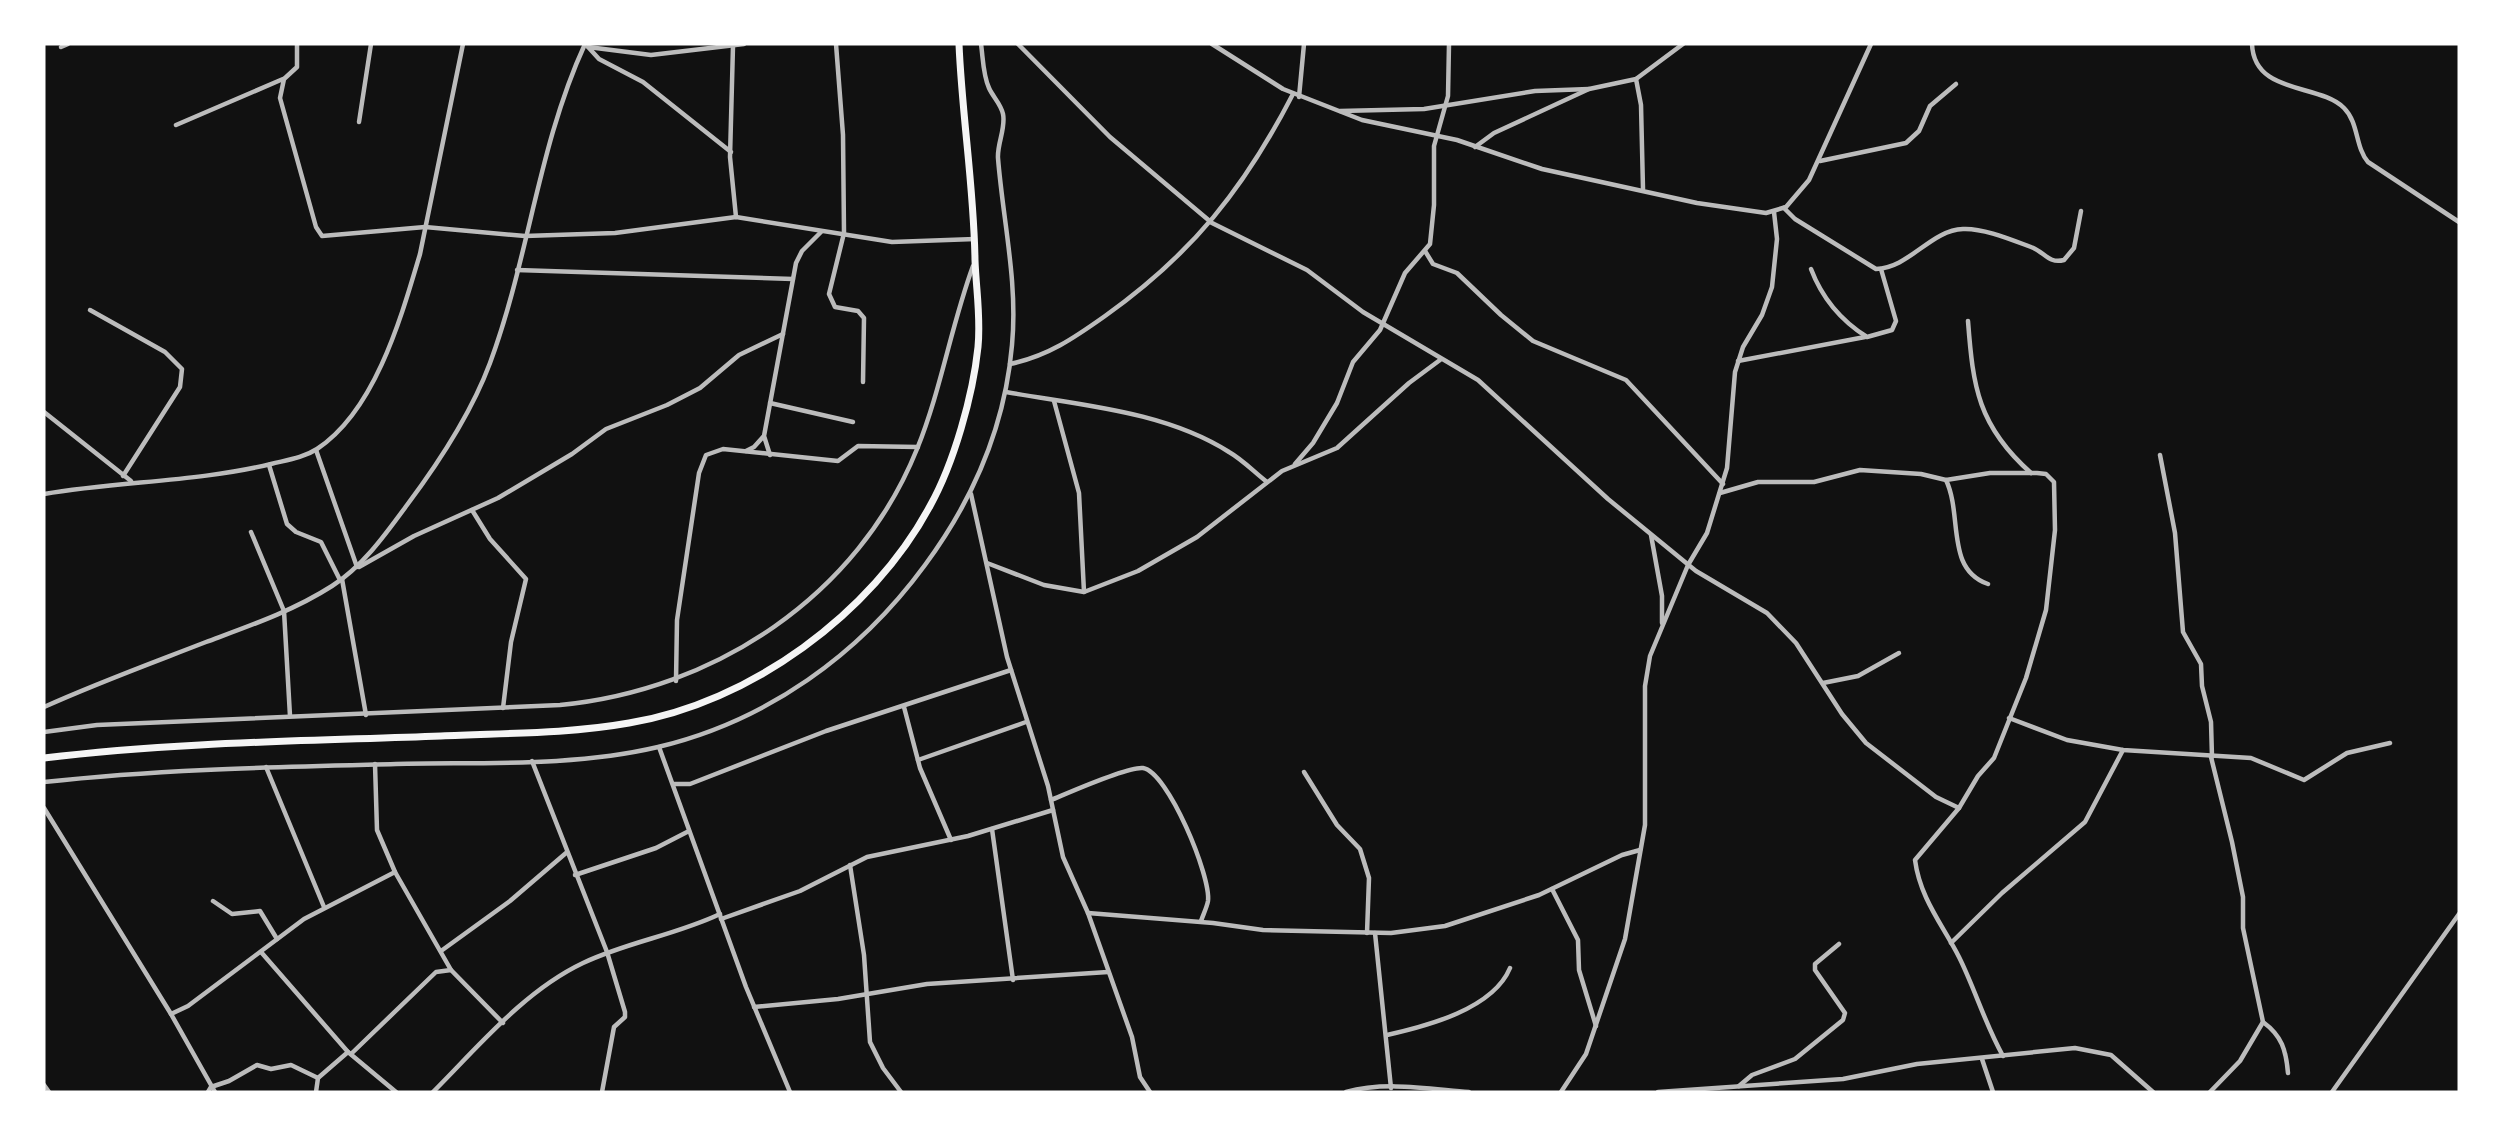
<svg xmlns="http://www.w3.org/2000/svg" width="2503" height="1136" viewBox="0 0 2503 1136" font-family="Raleway,sans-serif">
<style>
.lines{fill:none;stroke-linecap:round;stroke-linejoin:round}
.minor{stroke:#bcbcbc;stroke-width:4.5}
.secondary{stroke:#f5f5f5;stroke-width:7}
</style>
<rect width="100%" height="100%" fill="#111"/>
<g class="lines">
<g class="minor">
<path d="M297 44V67L284 79 280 98 316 227 322 236 425 227 525 236 615 233 736 217 892 242 975 239"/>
<path d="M836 44 843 135 844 233 829 294 835 307 858 311 864 318 863 382"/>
<path d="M1018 44 1110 137 1212 223 1307 270 1363 312 1478 380 1608 499 1696 571 1767 613 1796 643 1842 714 1866 743 1936 797 1959 808"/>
<path d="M1212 44 1283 89 1362 120 1457 140 1542 169 1697 203 1766 213 1786 207 1809 180 1871 44"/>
<path d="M2252 44C2254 95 2319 83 2344 108 2359 123 2355 147 2368 162L2459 222"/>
<path d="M733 46 730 157 736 217"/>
<path d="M61 47 68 44"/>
<path d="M588 47 651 55 744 44"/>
<path d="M589 48 599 59 643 82 731 152"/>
<path d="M1636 79 1641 105 1643 189"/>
<path d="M1299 97 1304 44"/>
<path d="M1340 111 1424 109 1535 91 1589 89"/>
<path d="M359 122 371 44"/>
<path d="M176 125 283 79"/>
<path d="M1475 147 1494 133 1589 89 1636 79 1683 44"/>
<path d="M1820 161 1906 143 1919 131 1930 106 1956 84"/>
<path d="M1784 208 1795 219 1876 269C1909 268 1931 230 1963 229 1984 228 2012 240 2031 247 2045 252 2048 264 2064 260L2074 248 2081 211"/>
<path d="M1425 251 1433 264 1457 273 1501 315 1533 341 1626 380 1723 484"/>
<path d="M1811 269C1822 298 1840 320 1867 337L1892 330 1896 321 1881 269"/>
<path d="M517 270 793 279"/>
<path d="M90 310 165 352 182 369 180 387 123 476"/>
<path d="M1968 321C1973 387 1978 426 2031 473"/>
<path d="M1738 361 1865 337"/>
<path d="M1010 364C1048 356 1074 338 1105 316 1192 254 1244 189 1293 94"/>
<path d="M1006 392C1079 405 1165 411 1229 452 1243 460 1254 472 1267 482"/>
<path d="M1054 401 1079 493 1084 592"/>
<path d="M770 403 853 422"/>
<path d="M44 412 131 481"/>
<path d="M316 450 357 567"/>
<path d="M746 451 754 447 763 437"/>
<path d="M770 455 764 436 796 263 802 251 821 232"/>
<path d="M2160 455 2175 533 2183 632 2201 664 2202 686 2211 722 2212 757"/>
<path d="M1295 464 1313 443 1337 403 1353 362 1380 330 1405 273 1430 244 1434 205V146L1448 96 1449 44"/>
<path d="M269 465 287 524 296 532 321 542 340 580"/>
<path d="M1946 480C1963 516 1945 569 1988 584"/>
<path d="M1720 493 1758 482H1814L1860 470 1921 474 1946 480 1990 473H2037L2046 474 2054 482 2055 530 2046 610 2026 678 1994 758 1978 776 1959 808 1915 860C1920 898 1942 924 1959 957 1975 989 1985 1024 2003 1056"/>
<path d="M44 494C119 481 197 482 271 464 287 460 303 458 317 449 375 411 401 318 420 254L463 44"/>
<path d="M971 494 1007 657 1048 786 1063 857 1088 913 1132 1037 1140 1077 1150 1092"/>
<path d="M472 510 490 539 526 579 511 642 503 708"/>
<path d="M251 532 284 611 290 716"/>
<path d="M1651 535 1662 596V623"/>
<path d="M987 563 1044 585 1084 592 1138 571 1197 537 1282 471 1337 448 1409 383 1440 360"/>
<path d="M359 567 414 536 498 498 572 454 606 429 667 405 700 388 739 355 783 334"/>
<path d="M342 579 366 715"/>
<path d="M676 681 677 620 699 473 706 455 723 449 838 461 858 446 918 447"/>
<path d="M1823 683 1858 676 1899 653"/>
<path d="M44 707C97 683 152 663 206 642 249 626 293 611 332 586 363 566 385 535 407 505 440 461 471 414 490 363 529 258 538 146 585 44"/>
<path d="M904 707 920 768 951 840"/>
<path d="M2009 718 2067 740 2123 750 2251 758 2304 780 2347 753 2390 743"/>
<path d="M44 732 97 725 560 705C715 690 858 596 917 449 941 390 951 326 973 266"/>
<path d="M659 747 746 987 790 1092"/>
<path d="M918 760 1026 722"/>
<path d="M532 761 607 952 625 1012V1017L614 1027 602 1092"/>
<path d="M375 764 377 830 395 872 451 970"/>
<path d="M266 767 324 907"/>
<path d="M1304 772 1337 825 1360 849 1369 878 1367 933"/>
<path d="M44 782C161 769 278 767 396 764 483 762 573 767 658 747 767 721 859 655 925 565 973 500 1005 426 1012 345 1018 282 1003 221 998 158 997 144 1006 128 1003 114 1001 104 993 97 989 88 983 75 983 58 981 44"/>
<path d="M673 784H690L826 731 1011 670"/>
<path d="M1051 800C1068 793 1128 766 1143 768 1168 772 1211 876 1208 901 1207 907 1203 915 1201 921"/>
<path d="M44 808 171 1014 215 1092"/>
<path d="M992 829 1013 980"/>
<path d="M850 865 864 955 870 1042 883 1068 901 1092"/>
<path d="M575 875 656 848 689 831"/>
<path d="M1552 889 1578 940 1579 970 1596 1026"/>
<path d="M213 901 232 914 260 911 277 939"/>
<path d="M1088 913 1213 923 1263 930 1391 933 1445 926 1539 895 1622 855 1640 850"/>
<path d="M721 919 800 891 867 857 968 836 1053 810"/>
<path d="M1375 933 1391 1088"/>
<path d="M1951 943 2002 893 2085 822 2123 750"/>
<path d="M441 951 510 901 566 853"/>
<path d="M261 952 348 1052 396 1092"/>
<path d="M754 1007 838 999 927 984 1108 972"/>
<path d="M171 1014 188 1006 304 919 395 872"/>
<path d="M2263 1022C2282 1036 2286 1050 2288 1073"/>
<path d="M1387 1035C1427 1026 1493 1009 1510 968"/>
<path d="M351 1054 436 972 451 970 503 1023"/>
<path d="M1982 1059 1993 1092"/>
<path d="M44 1085 49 1092"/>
<path d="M1739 1086 1752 1075 1795 1059 1843 1020 1845 1013 1815 970V964L1839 944"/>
<path d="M208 1092 211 1087 229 1081 257 1065 271 1069 291 1065 318 1078 348 1052"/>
<path d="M316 1092 318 1078"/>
<path d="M433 1092C478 1047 524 991 583 963 627 942 676 935 720 914"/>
<path d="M1346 1092C1385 1081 1430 1089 1469 1092"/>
<path d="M1561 1092 1586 1054 1625 939 1645 825V686L1650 656 1688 565 1707 533 1727 468 1735 372 1743 347 1762 315 1772 287 1777 239 1774 212"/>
<path d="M1658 1092 1843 1079 1917 1064 2075 1048 2111 1055 2153 1092"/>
<path d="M2210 1092 2240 1061 2263 1022 2243 928V897L2232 842 2211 757"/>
<path d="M2332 1092 2459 914"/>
</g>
<path class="secondary" d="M44 758C175 742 309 741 441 736 504 733 567 734 629 723 750 703 872 614 930 506 954 463 973 395 978 347 981 317 976 289 975 260 974 188 962 116 959 44"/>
</g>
<rect width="2503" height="1136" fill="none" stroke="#ffffff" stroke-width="91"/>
</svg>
